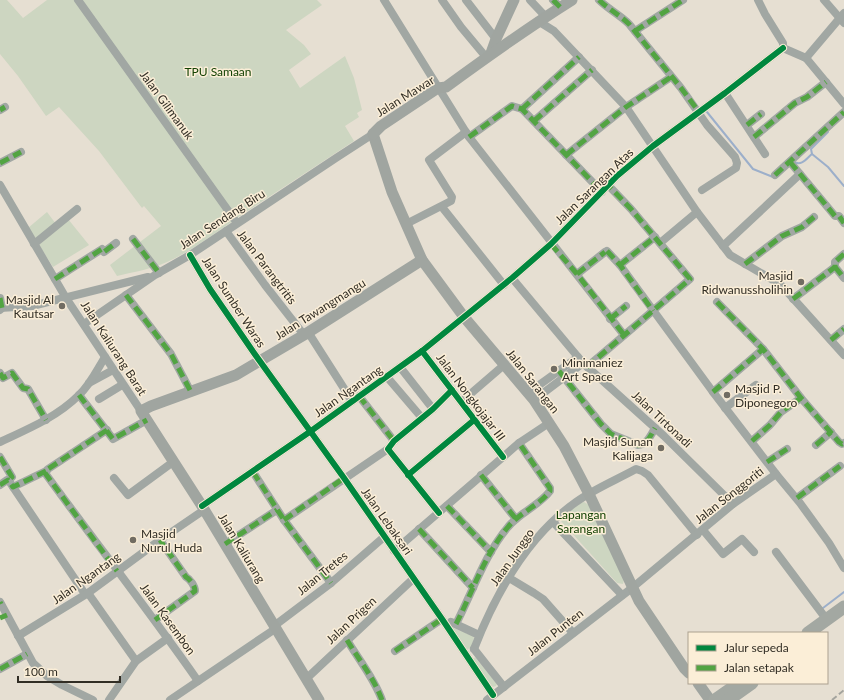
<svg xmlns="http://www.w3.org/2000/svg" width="844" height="700" viewBox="0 0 844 700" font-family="Lato,sans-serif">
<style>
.green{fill:#cdd6c1}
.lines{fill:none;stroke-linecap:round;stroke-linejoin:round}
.stream{stroke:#9cafca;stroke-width:2}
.street{stroke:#a1a7a3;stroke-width:8}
.secondary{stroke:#a0a5a0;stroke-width:11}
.primary{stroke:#a3a8a2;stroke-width:13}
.rail{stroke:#a4a49e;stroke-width:2;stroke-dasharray:6 3;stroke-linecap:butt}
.quiet{stroke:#52a442;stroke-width:5;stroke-dasharray:10 5;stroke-linecap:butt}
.cycleway-casing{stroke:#fbeed7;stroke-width:8}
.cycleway{stroke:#00873e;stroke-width:6}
.poi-dot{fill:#716c62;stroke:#fbeed7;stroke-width:1.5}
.labels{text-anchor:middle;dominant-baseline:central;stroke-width:3;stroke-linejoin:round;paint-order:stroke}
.park-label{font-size:12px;fill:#134203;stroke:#fbeed7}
.street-label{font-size:12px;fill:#322e25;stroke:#fbeed7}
.poi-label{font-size:12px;fill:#322e25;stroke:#fbeed7;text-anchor:end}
</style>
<rect width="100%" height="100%" fill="#e6dfd2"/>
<g class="green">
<path d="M0 0H7L23 18 47 0H75L233 221C212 235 190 252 167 262 151 269 134 272 117 276L110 265 161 226 144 206 142 208 99 151 59 107 46 116 18 76 0 54Z"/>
<path d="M81 0H317L322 5 286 30 304 45 311 54 289 70 300 88 345 56 354 78 362 110 357 113 359 117 345 126 354 141 237 218Z"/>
<path d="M47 212 56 224 36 239 28 228Z"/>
<path d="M68 219 89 245 53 267 39 245Z"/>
<path d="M584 502 589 505 624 580 623 584 617 583 561 521 576 505Z"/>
<path d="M452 628H454L473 636 474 638 471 648 467 649Z"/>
<path d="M475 657 497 684 496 686 493 687 492 686 473 660Z"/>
</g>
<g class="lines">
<g class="stream">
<path d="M707 112 753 169 773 177"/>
<path d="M812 154 811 149 828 132"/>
<path d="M794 162C802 166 806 159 812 154L828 167 844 186"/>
<path d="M823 608 844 592"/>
</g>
<g class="street">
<path d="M78 0 237 223"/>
<path d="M384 0 469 137 624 335"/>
<path d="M442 0 461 27 486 57"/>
<path d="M466 0 496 39"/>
<path d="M530 0 545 16"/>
<path d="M553 0 560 7"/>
<path d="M599 0C608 9 620 15 629 24L681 88 707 125 735 157 737 163 736 168 702 190"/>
<path d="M758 0 765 14 783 43V48"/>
<path d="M824 0 844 23"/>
<path d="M538 21 554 31 626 107 697 212 730 255 773 280 782 286 844 355"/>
<path d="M635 31 683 0"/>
<path d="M783 48 806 58 844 13"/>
<path d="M806 58 844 104"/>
<path d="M725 93 765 154"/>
<path d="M522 109 579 57"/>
<path d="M0 110 5 107"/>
<path d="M534 121 592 70"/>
<path d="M747 125 761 114"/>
<path d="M469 137 512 106 522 109 602 192"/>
<path d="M754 137 795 103 807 97 826 82"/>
<path d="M566 155 626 107 671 77"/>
<path d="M790 162 835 216H839L844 223"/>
<path d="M0 163 21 152"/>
<path d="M775 175 844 112"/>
<path d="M0 185 66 298 141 411"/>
<path d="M442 207 504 285"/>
<path d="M406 224 451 201 452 197 429 160 466 132"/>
<path d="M226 231 265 285 304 335"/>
<path d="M133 239 159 273"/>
<path d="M660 243 697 212"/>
<path d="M34 244 77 209"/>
<path d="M723 246 800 174"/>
<path d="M607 251 620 265 713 392 776 474 800 503 829 543 844 568"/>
<path d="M190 255 210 289 254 353 344 478 442 619 493 695"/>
<path d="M745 264 782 236 802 227 814 217"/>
<path d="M620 265 655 237"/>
<path d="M835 267 844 278"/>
<path d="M577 274 605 252"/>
<path d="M512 278 583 363 664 436 733 504"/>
<path d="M55 279 102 249 104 252 116 243"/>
<path d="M126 295 171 354 191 392"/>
<path d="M0 298 2 308 0 310"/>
<path d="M793 299 835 267V262L844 254"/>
<path d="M717 302 763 349 801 398 839 442 842 444 844 443"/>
<path d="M0 308 32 306 148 277"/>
<path d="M610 319 626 306"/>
<path d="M84 324 155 275 190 255 336 158 373 134"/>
<path d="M308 332 352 401"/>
<path d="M831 340 844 329"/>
<path d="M422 351 503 457"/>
<path d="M400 367 433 409"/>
<path d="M587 367 690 279 631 209 608 185"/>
<path d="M559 371 601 424 611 434 638 445C647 445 651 435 655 428"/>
<path d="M0 373 3 378 12 373 23 388 28 389 46 420"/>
<path d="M387 377 422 418"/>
<path d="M89 383 113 370"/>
<path d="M713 392 763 349"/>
<path d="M528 393 578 357"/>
<path d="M79 395 113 439 147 420"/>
<path d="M359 396 394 441"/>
<path d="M99 399 122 385"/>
<path d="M534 400 583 363"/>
<path d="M461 402 504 365"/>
<path d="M725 408 756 385"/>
<path d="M107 430 48 469 45 473C96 543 149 611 198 681"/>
<path d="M752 441 770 425 781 412 801 398"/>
<path d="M0 442C28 429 57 417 79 395 90 385 97 370 105 357"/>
<path d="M816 445 831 432"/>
<path d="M0 457 12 477 8 480"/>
<path d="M767 462 787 449"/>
<path d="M253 472 284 520 331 583"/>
<path d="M408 475 474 420"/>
<path d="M481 475 516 519"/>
<path d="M114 478 128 495 173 462"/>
<path d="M0 485 7 480 9 481 85 594"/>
<path d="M13 487 46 471"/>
<path d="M797 498 840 466"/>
<path d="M202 506 311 431 422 351 512 278 551 244 617 176 653 146 725 93 783 48"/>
<path d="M447 506 491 552"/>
<path d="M439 513 388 449 394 441 433 409 452 390"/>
<path d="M284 520 388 449"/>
<path d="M553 522 622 595"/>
<path d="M419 529 473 588"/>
<path d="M703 530 723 554 742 539 754 552"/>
<path d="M225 544 277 510"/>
<path d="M394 551 503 457 519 443 549 423"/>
<path d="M776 552 827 620"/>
<path d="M509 578 534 593 543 599 573 633"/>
<path d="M88 593 136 661"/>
<path d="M0 602 33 663 47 676 62 685 93 700"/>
<path d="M155 620 195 591C195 586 190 579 186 577L160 540"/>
<path d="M451 622 479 635"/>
<path d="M456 624C472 593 485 554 508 527 519 513 540 505 550 491V488L519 443"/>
<path d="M274 626 331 583 384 537"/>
<path d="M18 636 88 593 160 540 204 510"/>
<path d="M347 640C359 660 374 678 382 700"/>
<path d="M474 649C495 595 528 536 576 502 594 489 616 480 636 469L642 471 648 475 697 535"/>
<path d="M474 649 504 687"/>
<path d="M395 651 442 619"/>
<path d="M0 669 27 654"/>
<path d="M306 679 413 579"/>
<path d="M109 700 136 661 168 638"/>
<path d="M170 700 275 629"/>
<path d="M487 700 632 588 733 504 776 474"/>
</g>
<g class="secondary">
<path d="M491 53 496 39 514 0"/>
<path d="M373 134 392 192 422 260 464 317 534 400 564 446 589 494 639 601 684 668 689 673"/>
<path d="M373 134 381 126 438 88 446 87C487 57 529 27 572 0"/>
<path d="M698 683 710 700"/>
<path d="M319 700 202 506 141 411 151 406 236 375 304 335 422 260"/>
</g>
<g class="primary">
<path d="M808 633 844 607"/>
<path d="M715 700 735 686"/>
<path d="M728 700 752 683"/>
</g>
<path class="rail" d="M832 700 844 690"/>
<g class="quiet">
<path d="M553 0 560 7"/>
<path d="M599 0C608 9 620 15 629 24L681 88 699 112"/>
<path d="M635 31 683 0"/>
<path d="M522 109 579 57"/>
<path d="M0 110 5 107"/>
<path d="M534 121 592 70"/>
<path d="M747 125 761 114"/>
<path d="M469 137 512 106 522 109 602 192"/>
<path d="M754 137 795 103 807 97 826 82"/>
<path d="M566 155 626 107 671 77"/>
<path d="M790 162 835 216H839L844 223"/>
<path d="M0 163 21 152"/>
<path d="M775 175 844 112"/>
<path d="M133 239 159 273"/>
<path d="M551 244 577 274 624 335"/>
<path d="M607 251 620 265 653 311"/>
<path d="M745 264 782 236 802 227 814 217"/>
<path d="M620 265 655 237"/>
<path d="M835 267 844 278"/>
<path d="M577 274 605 252"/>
<path d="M55 279 102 249 104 252 116 243"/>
<path d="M126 295 171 354 191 392"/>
<path d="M0 298 2 308 0 310"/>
<path d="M793 299 835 267V262L844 254"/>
<path d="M717 302 763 349 801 398 839 442 842 444 844 443"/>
<path d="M610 319 626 306"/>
<path d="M831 340 844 329"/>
<path d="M587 367 690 279 631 209 608 185"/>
<path d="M559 371 601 424 611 434 638 445C647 445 651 435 655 428"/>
<path d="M0 373 3 378 12 373 23 388 28 389 46 420"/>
<path d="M713 392 763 349"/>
<path d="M79 395 113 439 147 420"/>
<path d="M359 396 394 441"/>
<path d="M107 430 48 469 45 473 117 571"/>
<path d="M752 441 770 425 781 412 801 398"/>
<path d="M816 445 831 432"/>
<path d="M0 457 12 477 8 480"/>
<path d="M767 462 787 449"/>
<path d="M253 472 284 520 331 583"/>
<path d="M481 475 516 519"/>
<path d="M0 485 8 480 13 487 46 471"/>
<path d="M797 498 840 466"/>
<path d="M447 506 491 552"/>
<path d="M284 520 344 478"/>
<path d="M419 529 473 588"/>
<path d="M225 544 277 510"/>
<path d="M0 602 1 604"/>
<path d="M0 618 7 615"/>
<path d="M155 620 195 591C195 586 190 579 186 577L160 540"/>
<path d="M456 624C472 593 485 554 508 527 519 513 540 505 550 491V488L519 443"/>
<path d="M347 640C359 660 374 678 382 700"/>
<path d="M395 651 442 619"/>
<path d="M0 669 27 654"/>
</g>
<defs>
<g id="cycleway">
<path d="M190 255 210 289 254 353 344 478 442 619 493 695"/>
<path d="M422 351 503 457"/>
<path d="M408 475 474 420"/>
<path d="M202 506 311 431 422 351 512 278 551 244 617 176 653 146 725 93 783 48"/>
<path d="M439 513 388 449 394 441 433 409 452 390"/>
</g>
</defs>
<use href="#cycleway" class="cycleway-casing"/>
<use href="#cycleway" class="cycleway"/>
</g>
<g class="poi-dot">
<circle cx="801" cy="282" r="4"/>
<circle cx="62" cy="306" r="4"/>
<circle cx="554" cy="369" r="4"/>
<circle cx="727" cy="395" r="4"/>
<circle cx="661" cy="448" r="4"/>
<circle cx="133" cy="540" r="4"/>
</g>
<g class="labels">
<g class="park-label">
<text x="218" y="71">TPU Samaan</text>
<text x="581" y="514">Lapangan<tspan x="581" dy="14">Sarangan</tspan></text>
</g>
<g class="street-label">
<text transform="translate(405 96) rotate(-32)">Jalan Mawar</text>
<text transform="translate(167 105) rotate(54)">Jalan Gilimanuk</text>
<text transform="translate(594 186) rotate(-44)">Jalan Sarangan Atas</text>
<text transform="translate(222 219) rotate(-33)">Jalan Sendang Biru</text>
<text transform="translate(267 267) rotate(53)">Jalan Parangtritis</text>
<text transform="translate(234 302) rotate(57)">Jalan Sumber Waras</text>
<text transform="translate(320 309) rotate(-32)">Jalan Tawangmangu</text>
<text transform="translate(114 348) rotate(57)">Jalan Kaliurang Barat</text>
<text transform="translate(533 381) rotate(52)">Jalan Sarangan</text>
<text transform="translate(348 391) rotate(-35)">Jalan Ngantang</text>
<text transform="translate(471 397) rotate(53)">Jalan Nongkojajar III</text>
<text transform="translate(662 419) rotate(43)">Jalan Tirtonadi</text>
<text transform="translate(729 495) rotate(-38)">Jalan Songgoriti</text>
<text transform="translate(387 521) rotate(55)">Jalan Lebaksari</text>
<text transform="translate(242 548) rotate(59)">Jalan Kaliurang</text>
<text transform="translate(512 557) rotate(-55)">Jalan Junggo</text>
<text transform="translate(322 573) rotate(-39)">Jalan Tretes</text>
<text transform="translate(86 578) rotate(-35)">Jalan Ngantang</text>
<text transform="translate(168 619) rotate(54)">Jalan Kasembon</text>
<text transform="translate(351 620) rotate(-43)">Jalan Prigen</text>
<text transform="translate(555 632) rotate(-38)">Jalan Punten</text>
</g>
<g class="poi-label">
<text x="793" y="275">Masjid<tspan x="793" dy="14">Ridwanussholihin</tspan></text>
<text x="54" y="299">Masjid Al<tspan x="54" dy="14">Kautsar</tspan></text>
<text x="562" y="362" text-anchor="start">Minimaniez<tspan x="562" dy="14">Art Space</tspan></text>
<text x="735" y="388" text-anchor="start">Masjid P.<tspan x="735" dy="14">Diponegoro</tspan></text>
<text x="653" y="441">Masjid Sunan<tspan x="653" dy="14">Kalijaga</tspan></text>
<text x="141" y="533" text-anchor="start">Masjid<tspan x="141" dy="14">Nurul Huda</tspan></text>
</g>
</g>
<rect x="688" y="632" width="140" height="52" fill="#fbeed7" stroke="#aba190"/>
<rect x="696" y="645" width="20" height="6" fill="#00873e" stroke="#aba190"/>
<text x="724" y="652" font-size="12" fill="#322e25">Jalur sepeda</text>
<rect x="696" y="665" width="20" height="6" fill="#52a442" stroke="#aba190"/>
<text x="724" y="672" font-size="12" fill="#322e25">Jalan setapak</text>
<path d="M18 676v6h102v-6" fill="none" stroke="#322e25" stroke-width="2"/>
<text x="24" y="676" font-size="12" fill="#322e25" stroke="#fbeed7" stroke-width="3" paint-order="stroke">100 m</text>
</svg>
